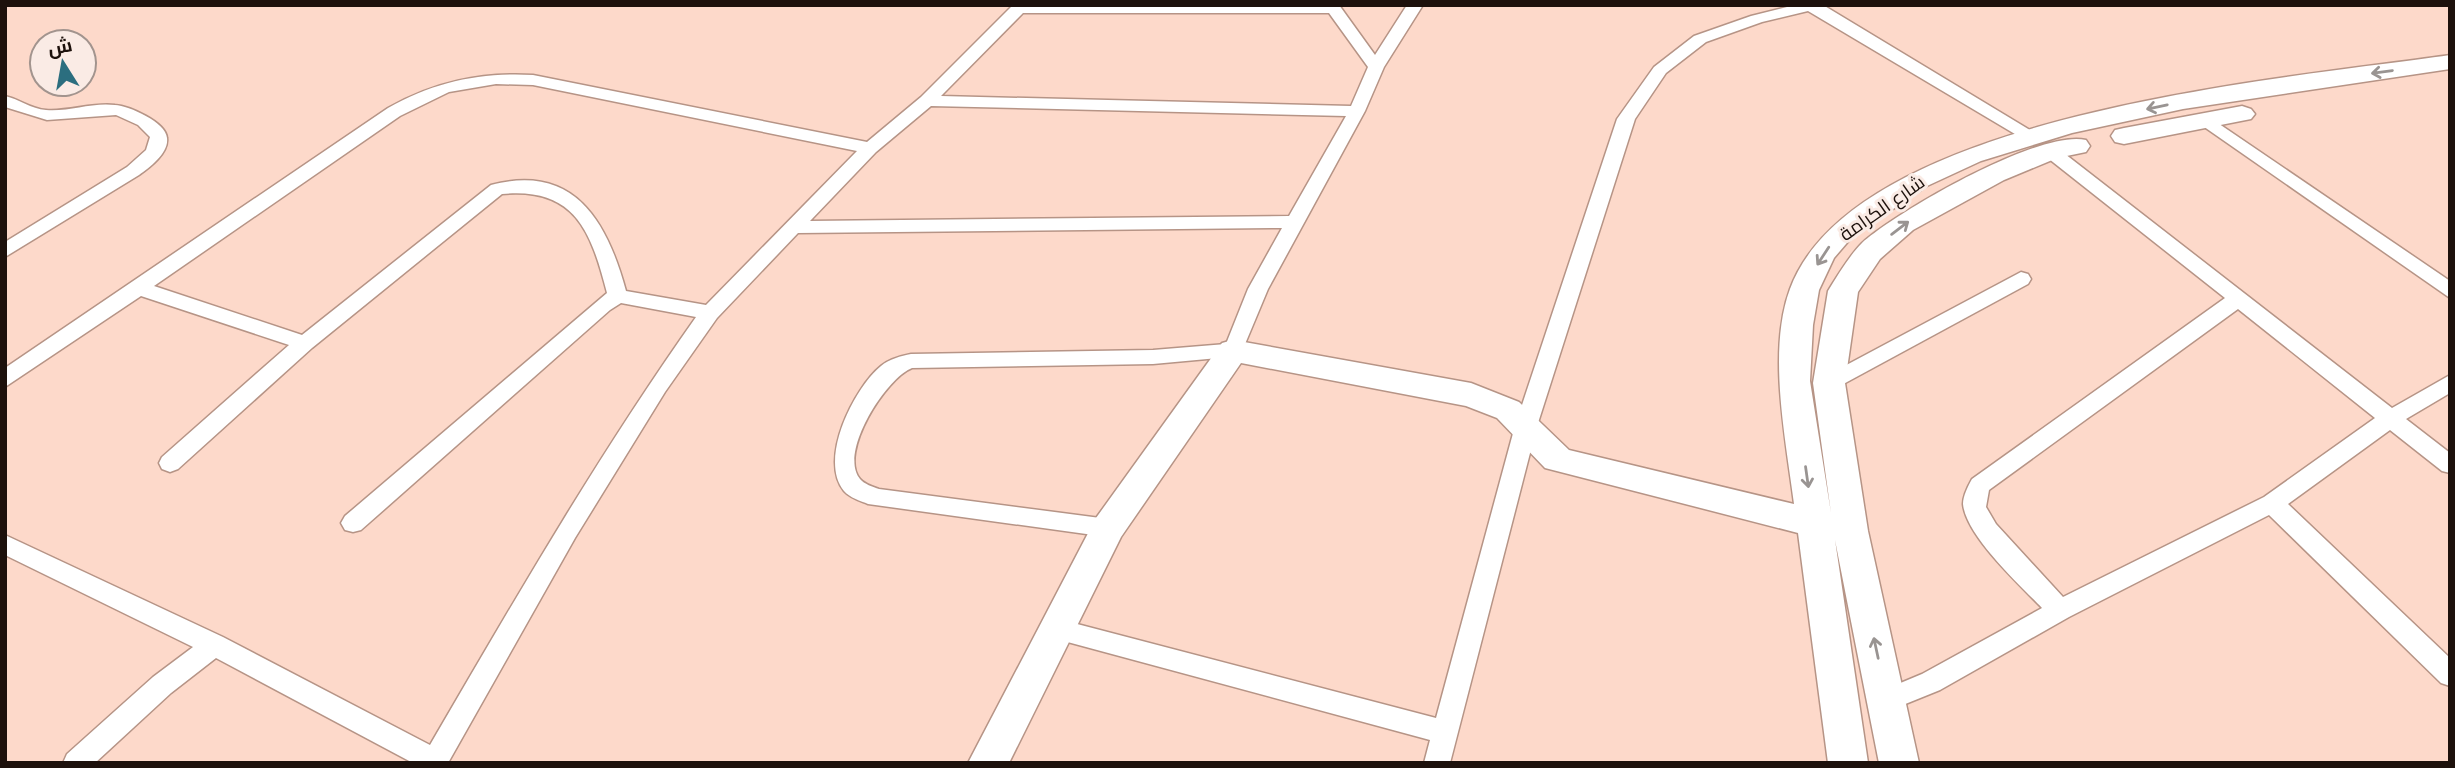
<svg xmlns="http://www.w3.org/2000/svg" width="2455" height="768" viewBox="0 0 2455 768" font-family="'DM Sans',Cairo,sans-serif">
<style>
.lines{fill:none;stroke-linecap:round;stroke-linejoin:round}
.street-casing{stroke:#b69486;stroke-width:3}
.secondary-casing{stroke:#b69486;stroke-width:3}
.street{fill:#fff;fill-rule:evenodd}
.secondary{fill:#fff;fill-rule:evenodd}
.oneway{stroke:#999492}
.labels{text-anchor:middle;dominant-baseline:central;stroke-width:6;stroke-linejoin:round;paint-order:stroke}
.street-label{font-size:19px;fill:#1d110c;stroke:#faebe5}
</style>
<rect width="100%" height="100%" fill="#fdd9ca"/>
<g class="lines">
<defs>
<g id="street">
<path d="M1013 5H1339L1375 55 1407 5H1423L1384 67 1365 111 1268 289 1240 356 1153 364 912 368C886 378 838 453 860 479 864 484 873 487 879 489L1108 519 1116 521 1120 528 1116 535 1108 537 868 504C861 501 850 498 844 491 818 460 854 388 881 366 889 359 901 356 911 354L1153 350 1226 344 1248 289 1282 228 798 233 717 318 665 392 575 538 448 763H413L216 658 171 693 95 763H63L67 754 153 677 193 647 5 555V535L223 637 430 745C515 599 599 454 696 317L621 303 610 310 361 530 353 532 345 530 341 523 345 516 607 293C591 231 575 187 502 194L312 348 178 469 170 472 162 469 159 463 162 457 289 345 141 296 5 387V368L388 108C434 82 480 72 533 75L867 142 921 97ZM1023 13H1329L1368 67 1351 106 941 96ZM496 84 533 85 857 151 706 305 626 291C607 221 574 163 491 185L302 335 154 286 400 116 449 92ZM931 106 1346 116 1289 216 810 221 876 152Z"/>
<path d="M1795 5H1823L2040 136 2031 141 2025 140 1808 11 1762 22 1706 42 1666 73 1635 119 1537 426 1450 763H1424L1430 740 1049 637 1046 630 1049 623 1058 619 1436 718 1515 426 1617 119 1654 67 1694 36 1751 16Z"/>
<path d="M5 96C19 99 31 109 46 110 69 112 92 102 115 105 129 106 166 122 167 138 169 153 150 167 139 175L5 257V242L127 167 146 150 150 137 138 125 116 115 47 120 5 107Z"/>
<path d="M2206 115 2450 281V298L2200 124 2197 120 2200 116Z"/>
<path d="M2050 146 2056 147 2392 408 2450 375V393L2406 419 2450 453V473L2442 471 2390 430 2288 504 2450 658V686L2441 683 2269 515 2069 617 1940 690 1888 711 1879 708 1875 700 1879 692 1922 674 2042 608C2020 585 1966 536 1963 504 1963 496 1968 486 1972 479L2225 298 2044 155 2041 151 2044 147ZM2238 309 2375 418 2264 497 2063 597 1996 524 1986 507 1989 490Z"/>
<path d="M2021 272 2028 274 2031 279 2028 284 1836 388H1822L1819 383 1822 378Z"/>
</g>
<g id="secondary">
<path d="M2450 55V69L2183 109 2072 133 1981 161 1927 186 1852 237 1834 258 1819 290 1813 325 1810 381 1831 513 1813 383 1828 291C1838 275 1849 256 1862 243 1898 211 2040 129 2086 140L2090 146 2086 152 2057 158 2004 180 1913 230 1880 259 1858 292 1845 383 1868 531 1919 763H1879L1835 540 1868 763H1828L1798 533 1545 468 1497 418 1466 406 1241 363 1121 537 1009 763H968L1096 518 1222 343 1233 340 1471 383 1519 402 1569 450 1794 504C1786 440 1767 351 1790 289 1855 113 2285 79 2450 55Z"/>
<path d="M2242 106 2251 109 2255 114 2251 119 2124 144 2115 142 2111 136 2115 130 2124 128Z"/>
</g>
</defs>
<use href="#street" class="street-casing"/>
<use href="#secondary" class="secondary-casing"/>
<use href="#street" class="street"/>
<use href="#secondary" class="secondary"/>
</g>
<defs><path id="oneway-shaft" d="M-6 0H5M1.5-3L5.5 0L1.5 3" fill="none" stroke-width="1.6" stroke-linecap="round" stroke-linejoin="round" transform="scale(1.75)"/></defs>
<g class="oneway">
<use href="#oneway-shaft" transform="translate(2382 72) rotate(172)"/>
<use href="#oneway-shaft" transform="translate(2157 107) rotate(168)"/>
<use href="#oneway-shaft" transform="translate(1900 228) rotate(-37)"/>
<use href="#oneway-shaft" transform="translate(1823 256) rotate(123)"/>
<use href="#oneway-shaft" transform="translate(1807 477) rotate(82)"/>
<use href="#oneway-shaft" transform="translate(1876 648) rotate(-102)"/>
</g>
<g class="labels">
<g class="street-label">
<text transform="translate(1882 208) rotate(-35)">شارع الكرامة</text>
</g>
</g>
<rect width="2455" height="768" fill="none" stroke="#1d110c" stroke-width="14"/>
<g transform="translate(63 63) rotate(349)"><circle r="33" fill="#faebe5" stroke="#a2948e" stroke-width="2"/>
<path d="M0-5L12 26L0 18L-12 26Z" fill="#2b6e7f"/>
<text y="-10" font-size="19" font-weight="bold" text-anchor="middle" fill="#1d110c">ش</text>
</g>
</svg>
